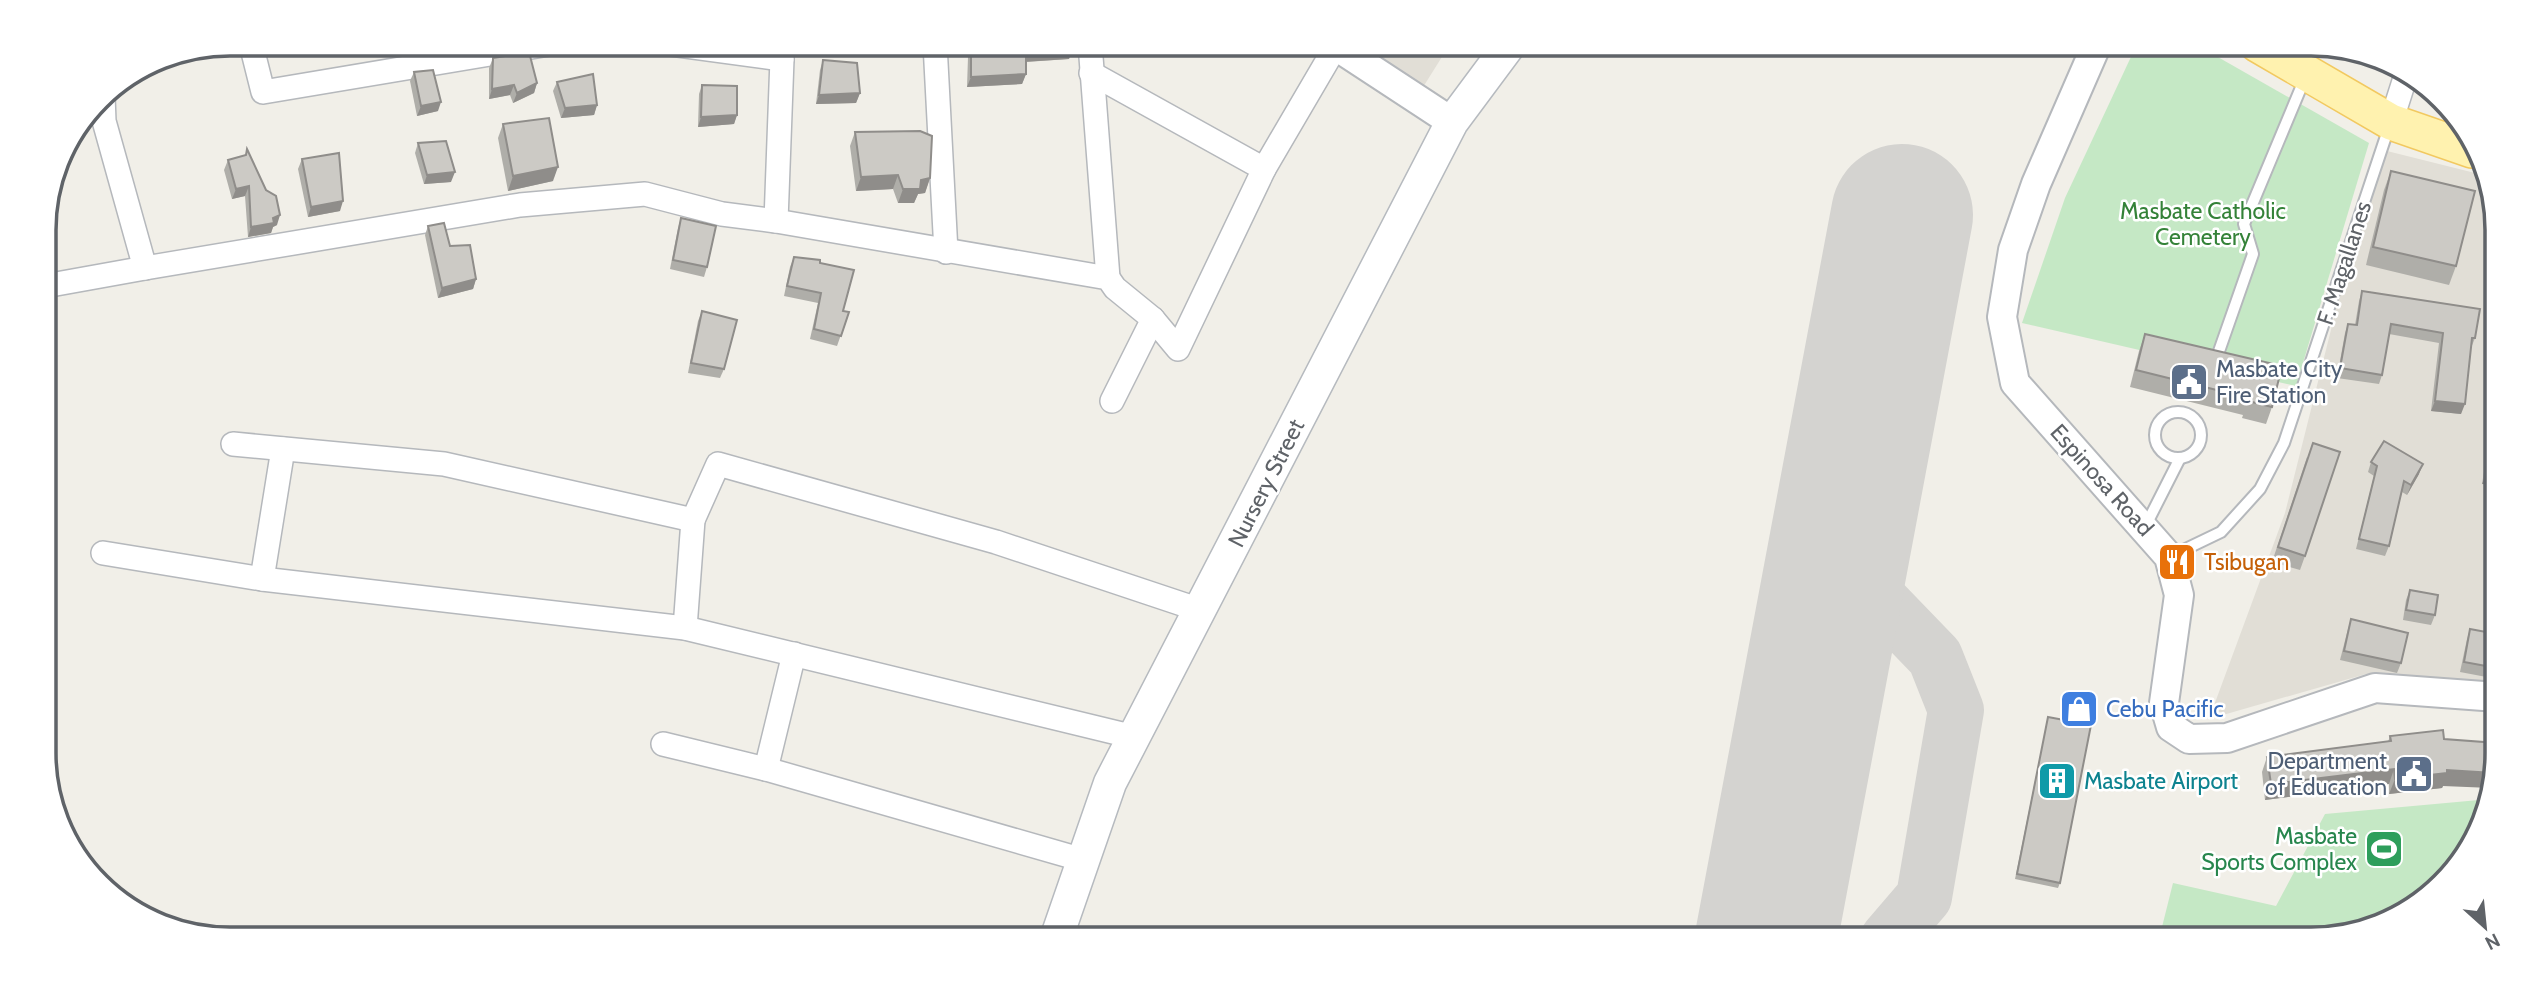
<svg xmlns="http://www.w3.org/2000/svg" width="2541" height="983" viewBox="0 0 2541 983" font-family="Cabin,sans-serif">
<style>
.education{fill:#e1ded6}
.green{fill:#c5e8c5}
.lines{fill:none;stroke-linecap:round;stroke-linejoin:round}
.taxiway{stroke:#d4d3d0;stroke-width:56}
.runway{stroke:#d4d3d0;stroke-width:142}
.service-casing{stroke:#b5b8bc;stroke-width:14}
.minor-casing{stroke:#b5b8bc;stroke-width:26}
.tertiary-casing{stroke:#b5b8bc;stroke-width:32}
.secondary-casing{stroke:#b6babf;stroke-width:35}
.primary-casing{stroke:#f2c960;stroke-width:38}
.service{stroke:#fff;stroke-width:10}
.minor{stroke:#fff;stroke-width:23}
.tertiary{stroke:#fff;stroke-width:28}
.secondary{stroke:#fff;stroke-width:32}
.primary{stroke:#fff2af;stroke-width:35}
.wall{fill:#afaea9}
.shaded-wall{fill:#8f8d8a}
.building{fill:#cccac5;stroke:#8f8d8a;stroke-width:2}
.labels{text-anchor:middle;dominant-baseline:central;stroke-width:5;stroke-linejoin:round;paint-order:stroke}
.park-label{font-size:23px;fill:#348238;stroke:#fff}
.street-label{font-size:23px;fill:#5f6368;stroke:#fff}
.service-label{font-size:23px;fill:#4e5e75;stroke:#fff;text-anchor:start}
.food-label{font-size:23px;fill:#c56008;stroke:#fff;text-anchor:start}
.shop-label{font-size:23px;fill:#366cbe;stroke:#fff;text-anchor:start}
.culture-label{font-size:23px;fill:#0d838f;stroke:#fff;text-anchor:start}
.leisure-label{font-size:23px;fill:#27864d;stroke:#fff;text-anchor:end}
.rim{fill:none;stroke:#5f6368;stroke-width:3.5}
</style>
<rect width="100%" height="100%" fill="#f1efe8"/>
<g class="education">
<path d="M1340 44H1450L1420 92Z"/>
<path d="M2387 151 2483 175 2496 205 2497 689 2366 674 2209 719 2285 513 2342 286Z"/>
</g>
<g class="green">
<path d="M2137 44H2195L2369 143 2296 386 2022 323 2065 198Z"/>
<path d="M2490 799 2487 813 2424 901 2323 939H2159L2173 883 2276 906 2325 814Z"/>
</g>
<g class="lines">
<g class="taxiway">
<path d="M1842 537 1879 599"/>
<path d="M1827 614C1844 603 1859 593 1879 599L1935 657 1956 710 1924 897 1888 939"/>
</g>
<path class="runway" d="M1766 939 1902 215"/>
<defs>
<g id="service">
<path d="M2486 183 2496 238"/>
<path d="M2217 357 2253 254 2244 224 2305 78"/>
<circle cx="2178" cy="435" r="23"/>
<path d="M2145 527 2180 458"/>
<path d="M2169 557 2221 532 2260 489 2284 443 2389 127"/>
</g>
<g id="minor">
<path d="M251 44 263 92 549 44"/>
<path d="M671 44 782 59 781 45"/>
<path d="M935 44 946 252"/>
<path d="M1090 44 1108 278"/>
<path d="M782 59 776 221 1108 278 1115 288 1153 319 1112 401"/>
<path d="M1091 73 1264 169 1178 349 1153 319"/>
<path d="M103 96 104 121 145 268 520 205 645 194 722 214 776 221"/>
<path d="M2391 122 2405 78"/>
<path d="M1264 169 1336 46"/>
<path d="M45 286 145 268"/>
<path d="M233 444 444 464 693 520 718 464 996 542 1200 610"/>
<path d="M103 553 262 579 685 628 1134 737"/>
<path d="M262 579 283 449"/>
<path d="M685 628 693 520"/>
<path d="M663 744 766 769 1083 860"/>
<path d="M766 769 794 654"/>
</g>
<g id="tertiary">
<path d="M1333 44 1452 122"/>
<path d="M2097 44 2036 184 2013 250 2002 317 2015 383 2169 557 2179 595 2164 703 2171 727 2189 739 2227 738 2375 688 2497 697"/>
</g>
<path id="secondary" d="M1056 939 1110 783 1452 122 1510 44"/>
<path id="primary" d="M2257 44 2391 122 2472 150"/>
</defs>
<use href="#service" class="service-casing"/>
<use href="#minor" class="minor-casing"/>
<use href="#tertiary" class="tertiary-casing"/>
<use href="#secondary" class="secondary-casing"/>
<use href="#primary" class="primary-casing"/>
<use href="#service" class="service"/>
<use href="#minor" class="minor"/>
<use href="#tertiary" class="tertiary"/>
<use href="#secondary" class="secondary"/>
<use href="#primary" class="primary"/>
</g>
<g class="wall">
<path d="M1020 44H1072L1069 59 1026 62V74L1022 84 967 87 968 57 971 48 1021 52Z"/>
<path d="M493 58 537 83 534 93 513 103 510 95 489 99V68Z"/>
<path d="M823 60 860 93 856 103 816 104 820 70Z"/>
<path d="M414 72 438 111 417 116 410 81Z"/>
<path d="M557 82 597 105 594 115 561 118 553 91Z"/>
<path d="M702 85 737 115 734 124 698 127 699 94Z"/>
<path d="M503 124 553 181 508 191 498 138Z"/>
<path d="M855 132 930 178 925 193 918 194 914 203H898L893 189 856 191 850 146Z"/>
<path d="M418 143 451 182 424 184 415 153Z"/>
<path d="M247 149 277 225 273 227 271 233 248 237 245 196 232 199 224 170 228 160 245 156Z"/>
<path d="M302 159 340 211 308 217 298 169Z"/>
<path d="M2391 171 2456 266 2449 285 2366 265 2384 190Z"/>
<path d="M681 218 707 267 704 277 670 269 678 228Z"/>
<path d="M428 226 450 246 476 279 473 289 438 298 425 235Z"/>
<path d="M794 257 820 263 843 311 849 312 837 346 810 339 818 303 784 296 790 267Z"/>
<path d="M2362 291 2475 338 2471 348 2461 414 2431 411 2439 343 2389 334 2382 375 2379 384 2337 378 2345 333 2348 324 2355 325 2359 301Z"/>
<path d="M702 311 724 369 720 378 688 373 698 321Z"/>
<path d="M2145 334 2272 407 2266 424 2242 418 2243 415 2130 387 2139 351Z"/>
<path d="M2496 399V485L2482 484Z"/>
<path d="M2307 457 2305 556 2300 570 2272 562Z"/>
<path d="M2371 462 2419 474 2407 495 2402 492 2389 546 2385 556 2356 549 2374 476 2368 472Z"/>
<path d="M2410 590 2435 615 2431 625 2403 620 2406 600Z"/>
<path d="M2351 619 2401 663 2397 673 2340 660 2348 629Z"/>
<path d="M2470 629 2497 634V679L2460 672 2467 639Z"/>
<path d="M2048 717 2060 883 2058 888 2015 879Z"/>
<path d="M2390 736 2443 786 2442 788 2389 794V784L2265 800 2262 772 2267 757 2388 742Z"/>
</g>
<g class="shaded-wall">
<path d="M1073 49 1069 59 1022 62 1026 52Z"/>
<path d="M1026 74 1022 84 967 87 971 77Z"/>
<path d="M537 83 534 93 513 103 517 93Z"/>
<path d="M514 85 510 95 489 99 492 89Z"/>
<path d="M860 93 856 103 816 104 819 95Z"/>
<path d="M441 102 438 111 417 116 421 106Z"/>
<path d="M597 105 594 115 561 118 565 108Z"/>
<path d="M737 115 734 124 698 127 701 117Z"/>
<path d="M558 167 553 181 508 191 513 176Z"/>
<path d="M455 172 451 182 424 184 427 175Z"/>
<path d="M898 175 893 189 856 191 861 177Z"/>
<path d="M930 178 925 193 918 194 914 203H898L903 189 921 180Z"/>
<path d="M249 186 245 196 232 199 236 189Z"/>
<path d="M343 201 340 211 308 217 311 207Z"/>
<path d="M280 215 277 225 273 227 271 233 248 237 251 227Z"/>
<path d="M476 279 473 289 438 298 442 288Z"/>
<path d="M2435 401 2465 404 2461 414 2431 411Z"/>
<path d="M2423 464 2419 474 2407 495 2411 485Z"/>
<path d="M2488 469 2496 470V485L2482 484Z"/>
<path d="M2394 769 2389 784 2265 800 2271 784Z"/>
<path d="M2447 770 2494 773 2491 788 2443 786 2442 788 2389 794 2395 779Z"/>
</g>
<g class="building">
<path d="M1025 44H1072L1073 49 1026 52Z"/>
<path d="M971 48 1026 52V74L971 77Z"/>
<path d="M529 52 537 83 517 93 514 85 492 89 493 58Z"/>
<path d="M823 60 857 63 860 93 819 95Z"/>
<path d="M433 70 441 102 421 106 414 72Z"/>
<path d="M593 74 597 105 565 108 557 82Z"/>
<path d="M702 85 737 86V115L701 117Z"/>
<path d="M549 118 558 167 513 176 503 124Z"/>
<path d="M920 131 932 136 930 178 921 180 920 189H903L898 175 861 177 855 132Z"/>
<path d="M446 141 455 172 427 175 418 143Z"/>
<path d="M247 149 266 190 276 196 280 215 273 218 274 223 251 227 249 186 236 189 228 160 246 155Z"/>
<path d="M339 153 343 201 311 207 302 159Z"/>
<path d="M2391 171 2475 191 2456 266 2373 247Z"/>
<path d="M681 218 716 226 707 267 673 260Z"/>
<path d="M444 223 450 246 470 245 476 279 442 288 428 226Z"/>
<path d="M794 257 820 260V263L854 270 843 311 849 312 841 336 814 329 821 293 787 286Z"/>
<path d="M2362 291 2480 309 2475 338H2472L2465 404 2435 401 2443 333 2391 324 2382 375 2340 368 2348 324 2357 325Z"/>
<path d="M702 311 737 320 724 369 691 363Z"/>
<path d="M2145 334 2282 366 2272 407 2248 401 2249 398 2136 370Z"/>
<path d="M2496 417V470L2488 469Z"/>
<path d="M2384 441 2423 464 2411 485 2404 481 2389 546 2359 539 2377 466 2371 462Z"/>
<path d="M2313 443 2340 452 2305 556 2278 547Z"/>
<path d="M2410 590 2438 595 2435 615 2406 610Z"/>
<path d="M2351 619 2408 633 2401 663 2344 651Z"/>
<path d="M2470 629 2497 634V668L2464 662Z"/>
<path d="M2048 717 2091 725 2060 883 2017 874Z"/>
<path d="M2443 730 2444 739 2497 743V753L2494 773 2447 770V773L2395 779 2394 769 2271 784 2267 757 2391 741 2390 736Z"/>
</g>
<defs>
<symbol id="civic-square" viewBox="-11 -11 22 22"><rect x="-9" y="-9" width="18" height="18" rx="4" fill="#5c6f8a" stroke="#fff"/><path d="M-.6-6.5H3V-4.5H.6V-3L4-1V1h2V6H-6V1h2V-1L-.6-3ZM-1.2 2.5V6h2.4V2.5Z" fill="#fff"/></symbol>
<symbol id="restaurant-square" viewBox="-11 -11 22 22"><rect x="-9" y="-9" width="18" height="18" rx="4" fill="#e8710a" stroke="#fff"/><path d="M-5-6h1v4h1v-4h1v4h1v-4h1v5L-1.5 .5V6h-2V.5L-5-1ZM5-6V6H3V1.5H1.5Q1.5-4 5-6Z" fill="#fff"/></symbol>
<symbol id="shop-square" viewBox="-11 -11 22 22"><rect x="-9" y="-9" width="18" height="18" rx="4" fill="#3f7fe0" stroke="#fff"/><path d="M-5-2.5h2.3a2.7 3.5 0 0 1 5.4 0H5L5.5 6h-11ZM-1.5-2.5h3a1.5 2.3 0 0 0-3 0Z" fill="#fff"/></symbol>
<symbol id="building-square" viewBox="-11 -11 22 22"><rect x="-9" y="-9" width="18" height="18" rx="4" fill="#0f9aa8" stroke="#fff"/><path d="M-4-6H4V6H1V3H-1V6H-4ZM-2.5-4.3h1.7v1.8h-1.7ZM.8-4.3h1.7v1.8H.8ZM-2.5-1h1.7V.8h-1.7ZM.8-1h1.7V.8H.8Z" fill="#fff"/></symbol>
<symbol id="stadium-square" viewBox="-11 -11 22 22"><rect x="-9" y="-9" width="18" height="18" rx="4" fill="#2e9e5b" stroke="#fff"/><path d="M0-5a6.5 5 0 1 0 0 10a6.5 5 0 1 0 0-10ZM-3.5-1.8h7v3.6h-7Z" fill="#fff"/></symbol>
</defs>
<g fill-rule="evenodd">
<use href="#civic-square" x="2167" y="360" width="44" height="44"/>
<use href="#restaurant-square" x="2155" y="540" width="44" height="44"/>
<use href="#shop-square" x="2057" y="687" width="44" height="44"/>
<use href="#civic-square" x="2392" y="752" width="44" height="44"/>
<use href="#building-square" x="2035" y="759" width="44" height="44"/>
<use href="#stadium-square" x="2362" y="827" width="44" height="44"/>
</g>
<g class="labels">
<g class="park-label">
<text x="2203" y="211">Masbate Catholic<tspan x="2203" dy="26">Cemetery</tspan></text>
</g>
<g class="street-label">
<text transform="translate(2344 263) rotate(-72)">F. Magallanes</text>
<text transform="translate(2102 480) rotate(48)">Espinosa Road</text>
<text transform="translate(1266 483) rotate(-63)">Nursery Street</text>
</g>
<g class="service-label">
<text x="2216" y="369">Masbate City<tspan x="2216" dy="26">Fire Station</tspan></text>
<text x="2387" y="761" text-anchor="end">Department<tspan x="2387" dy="26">of Education</tspan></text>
</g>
<g class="food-label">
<text x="2204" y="562">Tsibugan</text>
</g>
<g class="shop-label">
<text x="2106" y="709">Cebu Pacific</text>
</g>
<g class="culture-label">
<text x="2084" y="781">Masbate Airport</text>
</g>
<g class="leisure-label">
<text x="2357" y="836">Masbate<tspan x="2357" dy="26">Sports Complex</tspan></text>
</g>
</g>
<path d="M0 0H2541V983H0ZM230 56H2311A174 174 0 0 1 2485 230V753A174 174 0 0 1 2311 927H230A174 174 0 0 1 56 753V230A174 174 0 0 1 230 56Z" fill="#fff" fill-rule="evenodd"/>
<path class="rim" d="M230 56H2311A174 174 0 0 1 2485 230V753A174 174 0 0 1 2311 927H230A174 174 0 0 1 56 753V230A174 174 0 0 1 230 56Z"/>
<g transform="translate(2485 927) rotate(153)" stroke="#ffffff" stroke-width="5" paint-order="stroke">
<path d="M0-5L12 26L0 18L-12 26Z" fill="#5f6368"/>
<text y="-10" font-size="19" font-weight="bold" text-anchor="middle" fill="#5f6368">N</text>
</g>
</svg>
